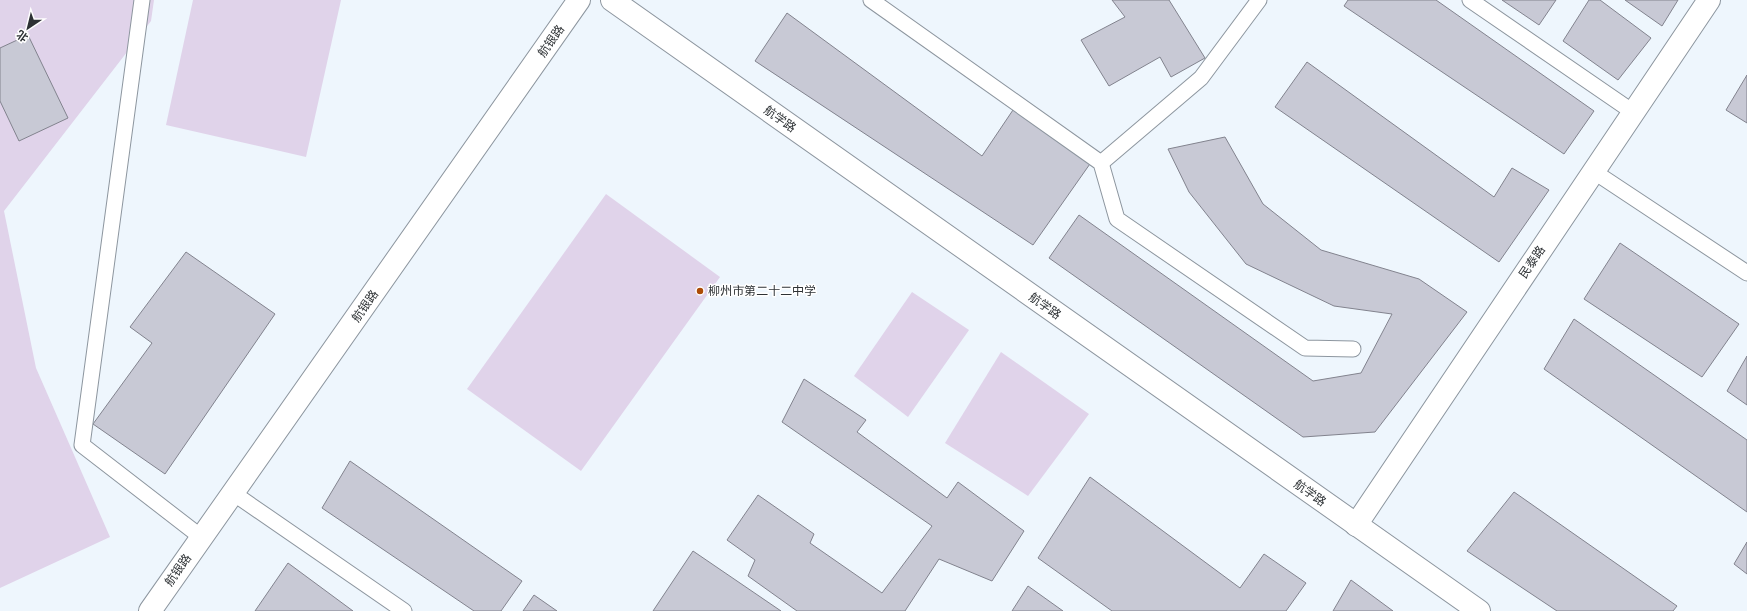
<svg xmlns="http://www.w3.org/2000/svg" width="1747" height="611" viewBox="0 0 1747 611" font-family="Jost,'Noto Sans SC',sans-serif">
<style>
.green{fill:#e0d3ea}
.building{fill:#c8c9d5;stroke:#82838e}
.lines{fill:none;stroke-linecap:round;stroke-linejoin:round}
.lane-casing{stroke:#8d969f;stroke-width:17}
.street-casing{stroke:#8d969f;stroke-width:24}
.secondary-casing{stroke:#8d969f;stroke-width:24}
.lane{stroke:#fff;stroke-width:15}
.street{stroke:#fff;stroke-width:22}
.secondary{stroke:#fff;stroke-width:22}
.poi-dot{fill:#ac4b06;stroke:#fff;stroke-width:1.5}
.labels{text-anchor:middle;dominant-baseline:central;stroke-width:3;stroke-linejoin:round;paint-order:stroke}
.street-label{font-size:12px;fill:#2d3134;stroke:#fff}
.poi-label{font-size:12px;fill:#2d3134;stroke:#fff;text-anchor:start}
</style>
<rect width="100%" height="100%" fill="#eef6fd"/>
<g class="green">
<path d="M0 0H154L151 21 4 211 36 368 110 537 0 588Z"/>
<path d="M193 0H341L306 157 166 125Z"/>
<path d="M606 194 720 277 581 471 467 389Z"/>
<path d="M912 292 969 330 908 417 854 376Z"/>
<path d="M1001 352 1089 414 1028 496 945 443Z"/>
</g>
<g class="building">
<path d="M1112 0H1169L1205 58 1171 77 1160 57 1109 86 1081 40 1125 17Z"/>
<path d="M1348 0H1436L1594 111 1564 154 1344 6Z"/>
<path d="M1502 0H1556L1539 25Z"/>
<path d="M1589 0H1600L1651 38 1618 80 1563 41Z"/>
<path d="M1625 0H1678L1662 26Z"/>
<path d="M787 13 982 156 1015 107 1092 161 1033 245 755 61Z"/>
<path d="M28 35 68 118 19 141 0 101V48Z"/>
<path d="M1307 62 1494 197 1512 168 1549 190 1499 262 1275 107Z"/>
<path d="M1747 75V123L1726 110Z"/>
<path d="M1225 137 1263 204 1321 250 1419 279 1467 312 1375 432 1303 437 1049 258 1079 215 1313 381 1361 373 1392 314 1334 306 1246 264 1189 192 1168 149Z"/>
<path d="M1620 243 1739 324 1702 377 1584 299Z"/>
<path d="M186 252 275 314 165 474 93 424 152 343 130 327Z"/>
<path d="M1574 319 1747 440V512L1544 369Z"/>
<path d="M1747 356V405L1727 391Z"/>
<path d="M804 379 866 420 857 432 947 498 958 482 1024 531 992 581 939 559 905 611H797L748 576 755 560 727 540 758 495 814 534 810 543 882 593 932 526 782 422Z"/>
<path d="M350 461 522 581 501 611H474L322 508Z"/>
<path d="M1090 477 1240 588 1264 554 1306 583 1286 611H1112L1038 558Z"/>
<path d="M1514 492 1677 606 1673 611H1557L1467 551Z"/>
<path d="M1747 542V574L1734 564Z"/>
<path d="M693 551 781 611H653Z"/>
<path d="M288 563 353 611H255Z"/>
<path d="M1351 580 1393 611H1333Z"/>
<path d="M1028 586 1063 611H1012Z"/>
<path d="M534 595 557 611H523Z"/>
</g>
<g class="lines">
<defs>
<g id="lane">
<path d="M142 0 82 445 201 537"/>
<path d="M871 0 1101 163 1117 219 1305 348 1353 349"/>
<path d="M1470 0 1633 112"/>
<path d="M1101 163 1201 78 1259 0"/>
<path d="M1593 171 1747 273"/>
<path d="M233 493 404 611"/>
</g>
<path id="street" d="M612 0 1479 611"/>
<g id="secondary">
<path d="M1356 525 1709 0"/>
<path d="M150 611 579 0"/>
</g>
</defs>
<use href="#lane" class="lane-casing"/>
<use href="#street" class="street-casing"/>
<use href="#secondary" class="secondary-casing"/>
<use href="#lane" class="lane"/>
<use href="#street" class="street"/>
<use href="#secondary" class="secondary"/>
</g>
<circle class="poi-dot" cx="700" cy="291" r="4"/>
<g class="labels">
<g class="street-label">
<text transform="translate(551 41) rotate(-55)">航银路</text>
<text transform="translate(780 119) rotate(35)">航学路</text>
<text transform="translate(1532 262) rotate(-56)">民泰路</text>
<text transform="translate(365 306) rotate(-55)">航银路</text>
<text transform="translate(1045 306) rotate(35)">航学路</text>
<text transform="translate(1310 493) rotate(35)">航学路</text>
<text transform="translate(178 570) rotate(-55)">航银路</text>
</g>
<g class="poi-label">
<text x="708" y="291">柳州市第二十二中学</text>
</g>
</g>
<g transform="translate(28 28) rotate(215)" stroke="#ffffff" stroke-width="3" paint-order="stroke">
<path d="M0-3L7 15L0 10L-7 15Z" fill="#2d3134"/>
<text y="-6" font-size="11" font-weight="bold" text-anchor="middle" fill="#2d3134">北</text>
</g>
</svg>
